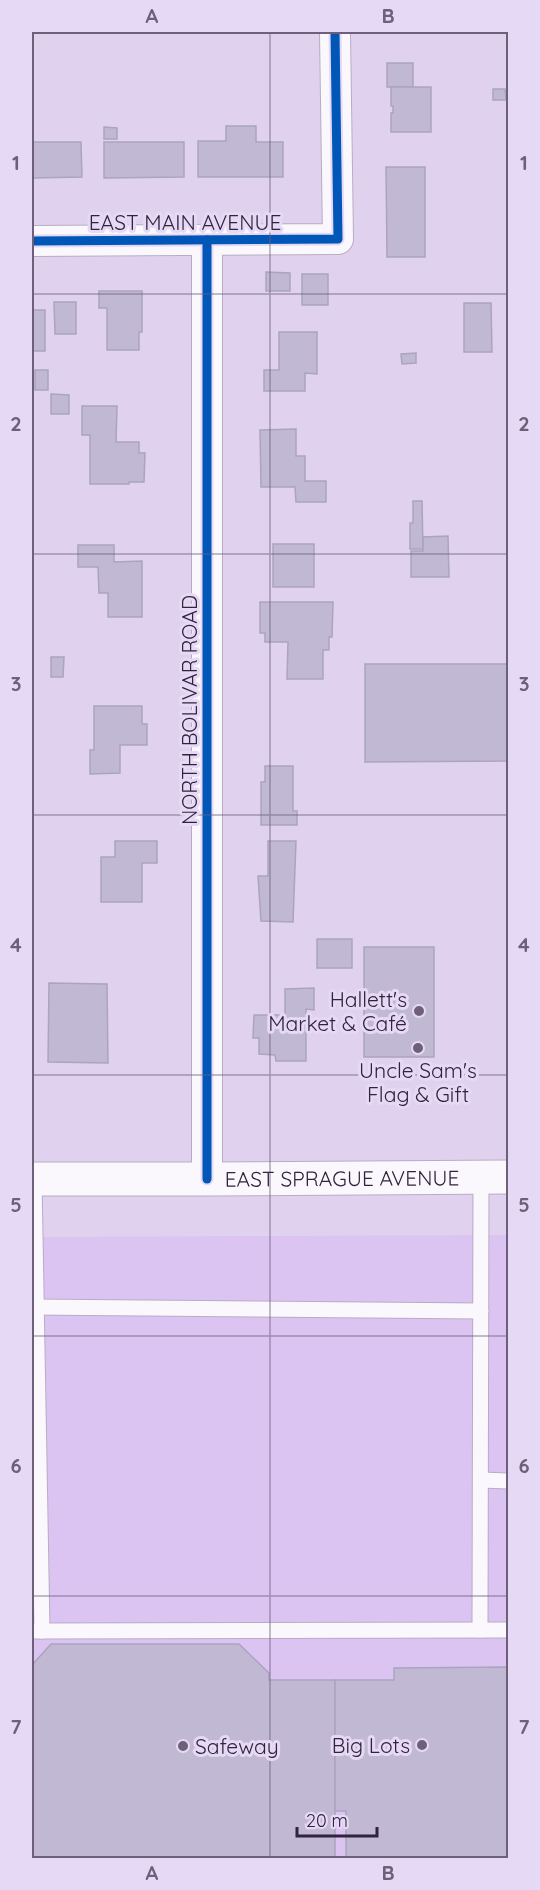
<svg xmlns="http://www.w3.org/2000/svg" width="540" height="1890" viewBox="0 0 540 1890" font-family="Quicksand,sans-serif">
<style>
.built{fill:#dbc4f2}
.building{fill:#c1b9d4;stroke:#aba4be;stroke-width:1.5}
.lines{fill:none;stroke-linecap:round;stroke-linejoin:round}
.service-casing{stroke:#b8acc5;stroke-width:17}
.minor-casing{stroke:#b8acc5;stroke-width:32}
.primary-casing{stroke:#b8acc5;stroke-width:35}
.service{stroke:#faf8fd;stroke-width:15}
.minor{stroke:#faf8fd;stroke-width:30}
.primary{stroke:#faf8fd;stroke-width:33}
.cycleway-casing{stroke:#e6d9f5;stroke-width:13}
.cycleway{stroke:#0057b8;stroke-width:9}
.grid{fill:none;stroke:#6e607b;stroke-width:1.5;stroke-opacity:0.55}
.poi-dot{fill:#6e607b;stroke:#e6d9f5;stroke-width:2}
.labels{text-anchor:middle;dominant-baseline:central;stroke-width:6;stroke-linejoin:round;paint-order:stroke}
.street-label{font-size:21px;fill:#31233d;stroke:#e6d9f5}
.poi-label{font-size:21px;fill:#31233d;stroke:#e6d9f5;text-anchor:end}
.neatline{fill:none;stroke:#6e607b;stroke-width:2}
.grid-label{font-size:20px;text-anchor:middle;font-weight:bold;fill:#6e607b}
</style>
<rect width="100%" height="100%" fill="#e0d2ef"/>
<path class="built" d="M508 1235V1858H32V1237Z"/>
<g class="building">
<rect x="387" y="63" width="26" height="24"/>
<path d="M391 87H431V132H391V113H393V106H391Z"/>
<path d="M493 89H505L506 100H493Z"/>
<path d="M226 126H256V142H283V177H198V141H226Z"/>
<path d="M104 127 117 128V139H104Z"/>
<path d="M32 142H81L82 177 32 178Z"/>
<path d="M104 142H184V177L104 178Z"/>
<path d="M386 167H425V257H387Z"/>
<path d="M266 272 290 273V291H266Z"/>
<rect x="302" y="274" width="26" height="31"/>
<path d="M99 291H142V332H139V350H107V308H99Z"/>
<path d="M54 302H76V334H55Z"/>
<path d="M464 303H491L492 352H464Z"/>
<rect x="32" y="310" width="13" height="41"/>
<path d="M279 332H317V374L305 373V391H264V370H279Z"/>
<path d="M416 353V363L402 364 401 354Z"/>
<rect x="35" y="370" width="13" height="20"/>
<path d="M51 394 69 395V414H51Z"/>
<path d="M82 406H117L116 442H139V453H145L144 482H129V484H90V435H82Z"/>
<path d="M296 429V456H305V481H326V502H296L295 487H261L260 430Z"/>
<path d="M413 501H422L423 549H410V523H413Z"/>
<path d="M448 536 449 577H411V551H423V537Z"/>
<rect x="273" y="544" width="41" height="43"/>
<path d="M78 545H114V562L142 561V617H108V593H99L98 567H78Z"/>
<path d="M260 602H333L332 637H329V650H323V679H287L288 642H265V633H260Z"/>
<path d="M51 657H64L63 677H51Z"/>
<path d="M365 664H508V761L365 762Z"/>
<path d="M94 706H142V724H147V745H120V773L90 774V750H94Z"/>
<path d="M265 766H293V811H297V825H261V782H265Z"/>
<path d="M115 841H157V863H142V902H101V857H115Z"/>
<path d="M268 841H296L293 922 261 921 258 876H268Z"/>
<rect x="317" y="939" width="35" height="29"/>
<rect x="364" y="947" width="70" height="110"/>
<path d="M49 983 107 984 108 1063 48 1062Z"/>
<path d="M314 988V1010L306 1009V1061H276L275 1055 259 1054V1038H253L254 1015H285V989Z"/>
<path d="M51 1644H239L269 1673V1680H335V1858H32V1665Z"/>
<path d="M508 1667V1858H346V1811H335V1680H394V1668Z"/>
</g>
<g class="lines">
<defs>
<g id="service">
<path d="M34 1179 42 1631"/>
<path d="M32 1307 481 1311"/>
<path d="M481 1480 508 1481"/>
<path d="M480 1630 481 1177"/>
<path d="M32 1631 508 1630"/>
</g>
<g id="minor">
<path d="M32 241 338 239 335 32"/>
<path d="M207 1179V240"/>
</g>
<g id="primary">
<path id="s1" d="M32 1179H207L508 1177"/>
</g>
</defs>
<use href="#service" class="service-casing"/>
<use href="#minor" class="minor-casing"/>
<use href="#primary" class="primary-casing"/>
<use href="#service" class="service"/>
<use href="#minor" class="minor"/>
<use href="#primary" class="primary"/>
<defs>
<g id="cycleway">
<path d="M32 241 338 239 335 32"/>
<path d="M207 1179V240"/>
</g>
</defs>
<use href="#cycleway" class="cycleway-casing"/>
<use href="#cycleway" class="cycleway"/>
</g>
<path class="grid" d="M270 32V1858M32 294H508M32 554H508M32 815H508M32 1075H508M32 1336H508M32 1596H508"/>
<g class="poi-dot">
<circle cx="419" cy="1011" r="6"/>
<circle cx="418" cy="1048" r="6"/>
<circle cx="422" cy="1745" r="6"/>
<circle cx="183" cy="1746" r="6"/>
</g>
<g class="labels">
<g class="street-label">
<text x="185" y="222">EAST MAIN AVENUE</text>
<text transform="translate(189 710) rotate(-90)">NORTH BOLIVAR ROAD</text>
<text stroke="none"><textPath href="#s1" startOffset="310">EAST SPRAGUE AVENUE</textPath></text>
</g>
<g class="poi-label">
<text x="407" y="999">Hallett's<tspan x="407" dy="24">Market &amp; Café</tspan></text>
<text x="418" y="1070" text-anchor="middle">Uncle Sam's<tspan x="418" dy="24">Flag &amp; Gift</tspan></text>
<text x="410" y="1745">Big Lots</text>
<text x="195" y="1746" text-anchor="start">Safeway</text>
</g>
</g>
<rect width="540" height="1890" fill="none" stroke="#e6d9f5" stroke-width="66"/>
<path d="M297 1827v9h80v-9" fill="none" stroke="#31233d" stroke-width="3"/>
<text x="306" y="1827" font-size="18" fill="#31233d" stroke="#e6d9f5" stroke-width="4.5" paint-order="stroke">20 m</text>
<rect x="33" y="33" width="474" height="1824" class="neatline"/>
<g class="grid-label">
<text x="152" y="23">A</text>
<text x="388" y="23">B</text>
<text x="16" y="170">1</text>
<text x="524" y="170">1</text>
<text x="16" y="431">2</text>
<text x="524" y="431">2</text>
<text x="16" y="691">3</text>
<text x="524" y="691">3</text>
<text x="16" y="952">4</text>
<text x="524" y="952">4</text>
<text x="16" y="1212">5</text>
<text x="524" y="1212">5</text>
<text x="16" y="1473">6</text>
<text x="524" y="1473">6</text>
<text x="16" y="1734">7</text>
<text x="524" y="1734">7</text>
<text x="152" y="1880">A</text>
<text x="388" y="1880">B</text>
</g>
</svg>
